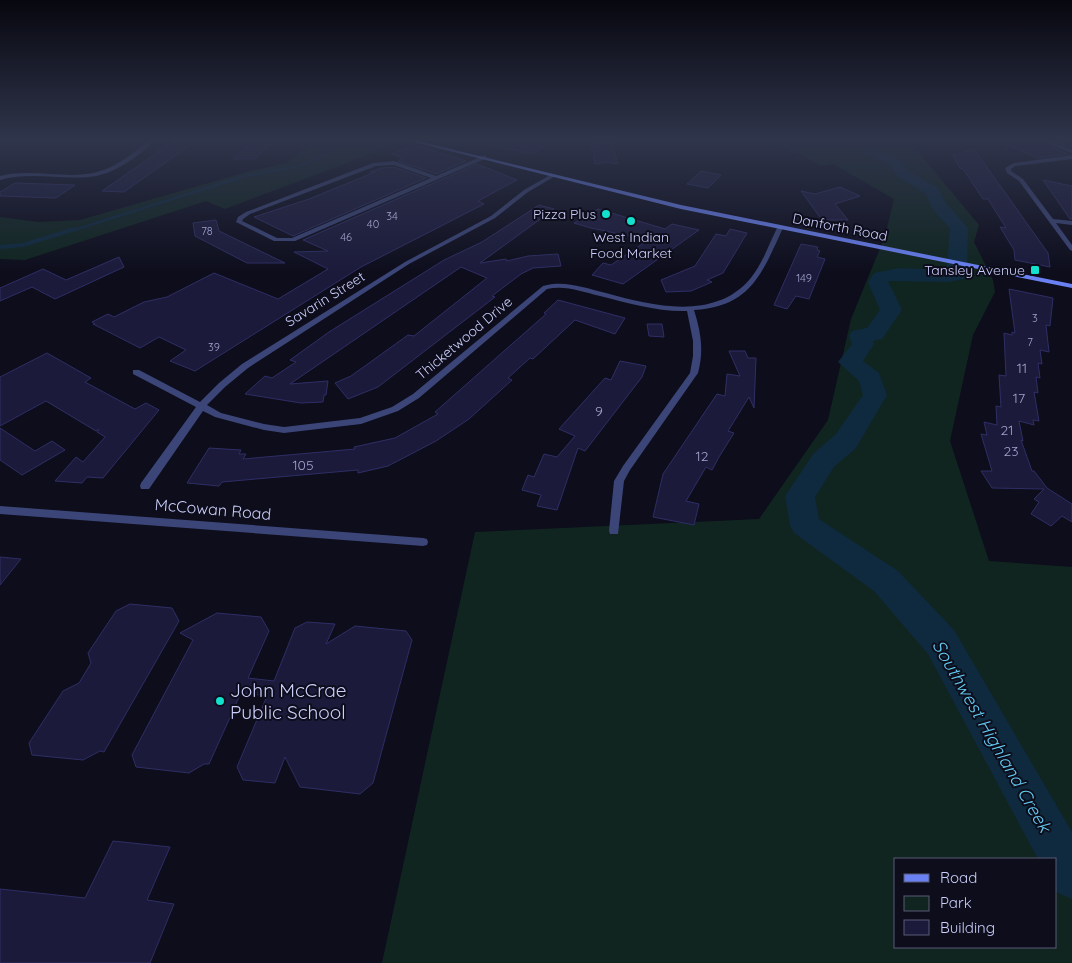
<svg xmlns="http://www.w3.org/2000/svg" width="1072" height="963" viewBox="0 0 1072 963" font-family="Quicksand,sans-serif">
<style>
.green{fill:#102520;fill-rule:evenodd}
.lines{fill:none;stroke-linecap:round;stroke-linejoin:round}
.stream-far1{stroke:#0f2a3e;stroke-width:2.5}
.stream{stroke:#0f2a3e;stroke-width:4}
.river{fill:#0f2a3e;fill-rule:evenodd}
.building{fill:#1b1a3b;stroke:#2f2e65}
.minor{fill:#3b4577;fill-rule:evenodd}
.tertiary{fill:#3b4577;fill-rule:evenodd}
.secondary{fill:#6a81f3;fill-rule:evenodd}
.poi-dot{fill:#12e1ce;stroke:#0d0d1c;stroke-width:2}
.labels{text-anchor:middle;dominant-baseline:central;stroke-width:4;stroke-linejoin:round;paint-order:stroke}
.far-number-label{font-size:11px;fill:#a0a2cb}
.far-poi-label{font-size:14px;fill:#cccffb;stroke:#0d0d1c;text-anchor:end}
.far-street-label{font-size:14px;fill:#cccffb;stroke:#0d0d1c}
.number-label{font-size:14px;fill:#a0a2cb}
.street-label{font-size:16px;fill:#cccffb;stroke:#0d0d1c}
.water-label{font-size:18px;font-style:italic;fill:#62cbf2;stroke:#0d0d1c}
.near-poi-label{font-size:19px;fill:#cccffb;stroke:#0d0d1c;text-anchor:start}
</style>
<rect width="100%" height="100%" fill="#0d0d1c"/>
<g class="green">
<path d="M318 138H369L397 144 225 209 206 201 25 260 0 259V217L39 222 80 220 250 171 287 163Z"/>
<path d="M762 138H907L979 225 974 242 993 280 995 292 973 335 950 441 989 561 1072 567V963H382L475 532 759 519 828 420 851 319 885 236 894 199 833 164 820 166 804 156 780 147ZM896 859H1056V947H896Z"/>
</g>
<g class="lines">
<path class="stream-far1" d="M71 231 245 176 295 167 320 158 346 138"/>
<path class="stream" d="M0 247 23 245 75 229"/>
<path class="river" d="M829 138H854L901 160 908 170 939 189 945 202 968 228 967 275 964 279 948 282 888 281 902 310 882 339 873 341 874 344 863 361 879 373 887 395 856 448 834 467 815 497 819 519 898 571 954 630 1072 832V899L1056 892V859H1038L928 654 874 591 794 533 790 525 785 496 814 453 836 434 863 395 859 381 838 362 852 344 849 336 852 331 867 328 880 310 868 282 874 273 899 268 947 270 950 229 931 207 926 194 897 176 890 166 844 144 831 141Z"/>
</g>
<g class="building">
<path d="M178 138 182 141H196L124 192 102 191Z"/>
<path d="M256 138H279L254 159H233Z"/>
<path d="M485 138H558L533 154 485 144Z"/>
<path d="M991 138H1031L1068 154 1038 158Z"/>
<path d="M1044 138H1072V148Z"/>
<path d="M591 143H612L618 164 606 162 595 164Z"/>
<path d="M415 145 466 161 436 174 398 161 404 158 391 154Z"/>
<path d="M974 149 1048 253 1050 267 1015 260 1014 250 1000 227 1006 228 988 199H983L963 169 960 168 953 155Z"/>
<path d="M477 164 517 180 478 201 484 204 361 267 195 371 170 361 186 350 159 337 140 348 93 324H95L92 322 108 314 114 317 144 302 167 297 214 273 278 299 328 269 294 252 328 251 303 240Z"/>
<path d="M394 167 426 178 293 236 254 217 309 199 375 172H370L381 168Z"/>
<path d="M701 171 721 175 708 188 687 184Z"/>
<path d="M1043 180 1072 186V219H1070Z"/>
<path d="M15 183 75 185 56 198 0 196V192Z"/>
<path d="M840 187 860 196 835 204 848 220H822L801 191 815 194Z"/>
<path d="M539 205 554 209 480 263 506 259 507 261 528 256 558 254 561 266 533 268 521 274 492 296 495 297 378 387 348 399 335 383 351 376 408 335 414 336 487 278 461 267 290 384 328 381 326 395H324L323 402 301 403 245 394 265 376 272 378 296 362 290 360 329 332 444 260 482 242Z"/>
<path d="M598 209 665 229 672 224 699 230 623 284 592 275 603 263 611 265 648 240 591 228 574 223Z"/>
<path d="M216 220 219 231 285 263H247L195 236 193 223Z"/>
<path d="M730 229 747 233 723 273 707 280 712 282 691 291 666 292 661 280 695 266 716 234 726 236Z"/>
<path d="M801 244 818 247 817 250 820 251 817 257 825 259 809 299 796 296 787 309 774 305Z"/>
<path d="M119 257 124 267 55 299 32 287 0 301V288L43 269 66 280Z"/>
<path d="M1009 289 1053 298 1050 326 1046 325 1049 352 1040 350 1042 364 1038 363 1040 378 1036 377 1038 393 1034 392 1039 421 1033 420 1034 425 1019 421 1023 441 1021 440 1032 471H1034L1047 488 1072 504V522L1062 516 1051 526 1031 514 1039 502 1034 499 1044 489 992 488 981 471H992L981 434 987 435 984 422 997 425 996 406 1001 407 999 375 1006 376 1004 333 1012 335V332L1015 333Z"/>
<path d="M558 300 625 318 615 334 575 320 533 359 530 358 508 378 512 380 469 419 436 441 388 466 358 473V470L222 482 219 486 187 483 209 448 241 450 239 454H246L243 459 355 449 354 447 395 438 438 414 435 412 546 314 544 313Z"/>
<path d="M647 324H662L664 337 649 336Z"/>
<path d="M729 351H745L748 358H756L754 408 749 397 728 431 734 433 719 457 712 470 706 467 686 501 699 504 694 525 653 517 663 474 717 394 725 396 727 374 740 376Z"/>
<path d="M47 353 91 378 85 382 135 409 146 403 159 410 103 478 87 477 82 483 55 481 76 457 83 462 105 437 97 432 99 429 96 431 46 401 0 426V377Z"/>
<path d="M620 361 646 366 642 377 585 451 578 448 557 510 537 506 541 495 522 490 528 475 534 477 544 454 557 457 575 436 559 429 605 378 611 380Z"/>
<path d="M0 428 35 451 52 441 65 450 22 475 0 460Z"/>
<path d="M0 557 21 559 0 585Z"/>
<path d="M130 604 172 608 179 621 104 752 100 751 83 760 32 755 29 743 63 691 79 683 91 663 88 653 116 611Z"/>
<path d="M217 613 261 617 269 631 248 678 274 681 295 628 307 622 335 624 326 644 355 626 406 631 412 640 373 783 360 794 300 787 285 757 275 783 243 780 237 767 267 696 241 693 209 764H204L189 773 136 767 132 755 193 640 180 633Z"/>
<path d="M113 841 170 847 147 900 174 904 150 963H0V889L85 898Z"/>
</g>
<g class="lines">
<g class="minor">
<path d="M1033 138H1039L1072 150V153Z"/>
<path d="M485 155 487 158 295 241H274L236 222 238 217 246 212 373 163 394 161 436 176ZM394 165 431 178 292 238H277L242 221 243 219 250 214 376 166Z"/>
<path d="M1072 155V159L1015 166 1011 169V171L1023 179 1053 219 1072 221V225L1056 223 1072 245V251L1070 250 1019 181 1007 173 1005 168 1014 163Z"/>
<path d="M552 174 557 175 528 192 495 218 409 264 248 368 225 387 207 405 221 413 264 424 284 427 360 418 392 407 413 394 543 286C565 280 584 288 606 293 653 306 714 321 750 279 762 265 769 244 777 228L782 227 783 228C762 273 751 307 694 310 701 332 704 351 698 373L630 470 624 481 618 534H610L609 531 614 481 623 466 690 373 693 356V341L687 311C658 312 628 303 600 296 582 292 566 285 547 289L419 398 398 411 361 424 284 433 264 430 215 417 203 411 149 489H141L140 486 141 483 196 407 133 374V370H139L200 402 219 383 242 364 405 262 491 216 524 190Z"/>
<path d="M0 506 423 538 427 539 428 542 427 545 423 546 0 514Z"/>
</g>
<path class="tertiary" d="M153 138H158C142 153 118 172 96 176 64 181 32 171 0 180V176C34 168 66 180 97 172 118 167 136 150 153 138Z"/>
<path class="secondary" d="M398 138H405L681 205 1072 284V288L681 209Z"/>
</g>
<linearGradient id="sky" x2="0" y2="1"><stop stop-color="#07070f"/><stop offset="0.51" stop-color="#2f354b"/><stop offset="1" stop-color="#2f354b" stop-opacity="0"/></linearGradient>
<rect width="1072" height="273" fill="url(#sky)"/>
<g class="poi-dot">
<circle cx="606" cy="214" r="5"/>
<circle cx="631" cy="221" r="5"/>
<rect x="1030" y="265" width="10" height="10" rx="2.5"/>
<circle cx="220" cy="701" r="5"/>
</g>
<g class="labels">
<g class="far-number-label">
<text x="392" y="216">34</text>
<text x="373" y="224">40</text>
<text x="207" y="231">78</text>
<text x="346" y="237">46</text>
<text x="804" y="278">149</text>
<text x="1035" y="318">3</text>
<text x="1030" y="342">7</text>
<text x="214" y="347">39</text>
</g>
<g class="far-poi-label">
<text x="596" y="214">Pizza Plus</text>
<text x="631" y="237" text-anchor="middle">West Indian<tspan x="631" dy="16">Food Market</tspan></text>
<text x="1025" y="270">Tansley Avenue</text>
</g>
<g class="far-street-label">
<text transform="translate(840 227) rotate(11)">Danforth Road</text>
<text transform="translate(325 299) rotate(-32)">Savarin Street</text>
<text transform="translate(464 338) rotate(-40)">Thicketwood Drive</text>
</g>
<g class="number-label">
<text x="1022" y="368">11</text>
<text x="1019" y="398">17</text>
<text x="599" y="411">9</text>
<text x="1007" y="430">21</text>
<text x="1011" y="451">23</text>
<text x="702" y="456">12</text>
<text x="303" y="465">105</text>
</g>
<g class="street-label">
<text transform="translate(213 509) rotate(5)">McCowan Road</text>
</g>
<g class="water-label">
<text transform="translate(992 736) rotate(60)">Southwest Highland Creek</text>
</g>
<g class="near-poi-label">
<text x="230" y="690">John McCrae<tspan x="230" dy="22">Public School</tspan></text>
</g>
</g>
<rect x="894" y="858" width="162" height="90" fill="#0d0d1c" stroke="#595b75"/>
<rect x="904" y="874" width="25" height="8" fill="#6a81f3" stroke="#595b75"/>
<text x="940" y="883" font-size="15" fill="#cccffb">Road</text>
<rect x="904" y="896" width="25" height="15" fill="#102520" stroke="#595b75"/>
<text x="940" y="908" font-size="15" fill="#cccffb">Park</text>
<rect x="904" y="920" width="25" height="15" fill="#1b1a3b" stroke="#595b75"/>
<text x="940" y="933" font-size="15" fill="#cccffb">Building</text>
</svg>
